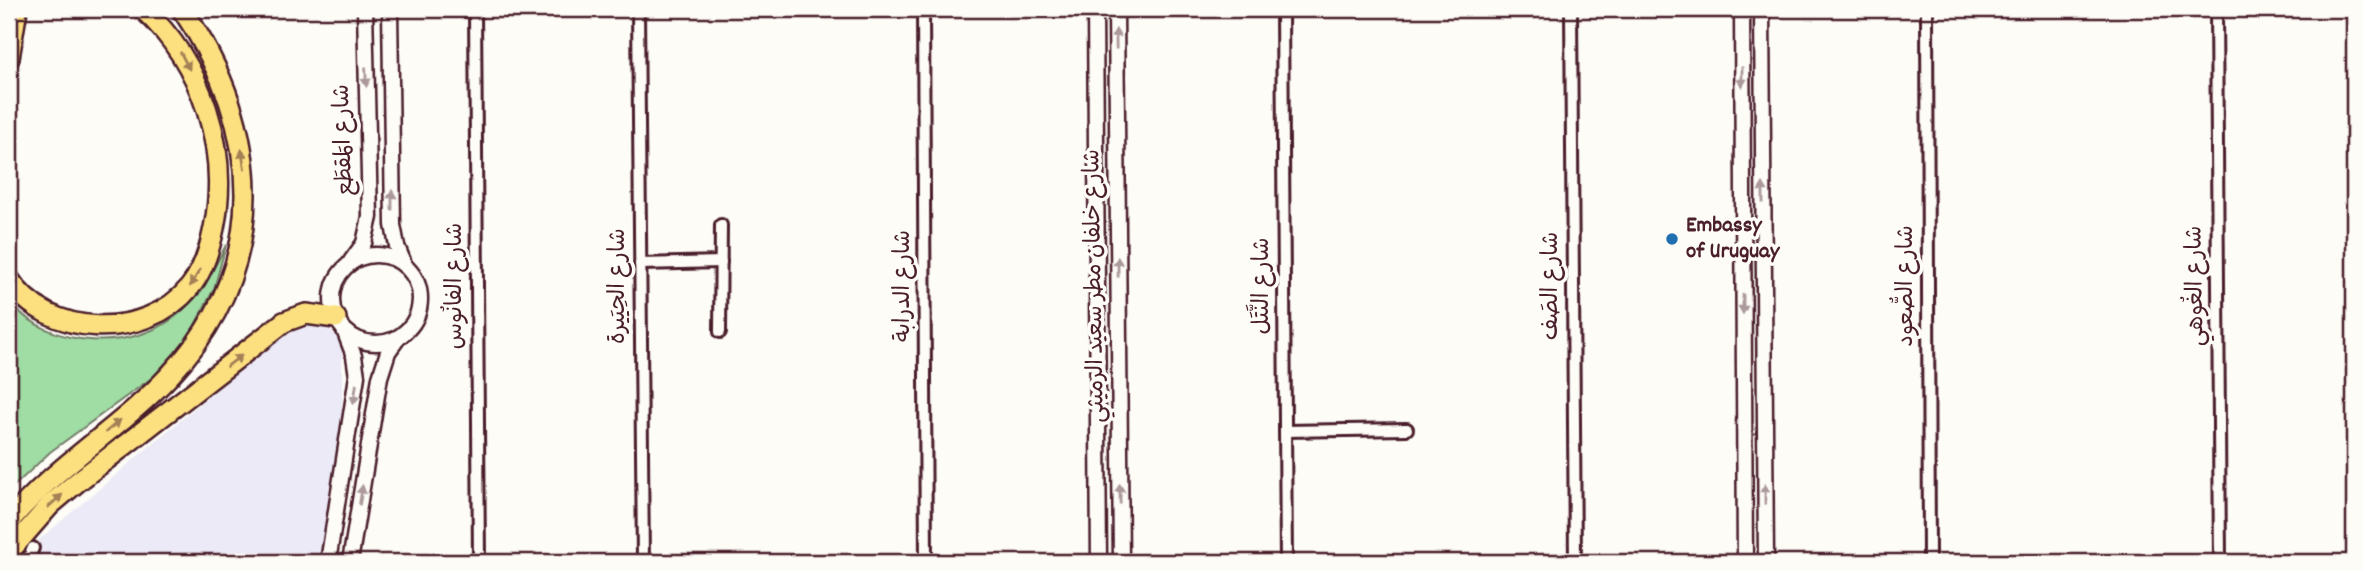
<svg xmlns="http://www.w3.org/2000/svg" width="2363" height="571" viewBox="0 0 2363 571" font-family="Dekko,'Playpen Sans Arabic',sans-serif">
<style>
.built{fill:#ebeaf6}
.green{fill:#9fdda4;stroke:#747e68;stroke-width:2}
.lines{fill:none;stroke-linecap:round;stroke-linejoin:round}
.minor-casing{stroke:#4a1f2b;stroke-width:16}
.tertiary-casing{stroke:#4a1f2b;stroke-width:19}
.trunk-casing{stroke:#4a1f2b;stroke-width:24}
.minor{stroke:#fdfcf7;stroke-width:10}
.tertiary{stroke:#fdfcf7;stroke-width:14}
.trunk{stroke:#fce080;stroke-width:19}
.oneway{fill:#ac999b}
.oneway2{fill:#a38056}
.poi-dot{fill:#1f6fb2;stroke:#fdfcf7;stroke-width:2.5}
.labels{text-anchor:middle;dominant-baseline:central;stroke-width:7;stroke-linejoin:round;paint-order:stroke}
.street-label{font-size:23px;fill:#4a1f2b;stroke:#fdfcf7}
.poi-label{font-size:23px;font-weight:bold;fill:#4a1f2b;stroke:#fdfcf7;text-anchor:start}
</style>
<rect width="100%" height="100%" fill="#fdfcf7"/>
<filter id="ink" filterUnits="userSpaceOnUse"><feTurbulence type="fractalNoise" baseFrequency=".0143" numOctaves="2"/><feDisplacementMap in="SourceGraphic" scale="14" xChannelSelector="R" yChannelSelector="G"/><feConvolveMatrix kernelMatrix="1 2 1 2 8 2 1 2 1" color-interpolation-filters="sRGB"/></filter>
<g filter="url(#ink)">
<path class="built" d="M299 323H324L342 341V432L321 562H13L255 357Z"/>
<path class="green" d="M226 245 214 289 188 338 153 377 50 452 9 491V301C49 350 135 353 181 312 201 294 214 269 226 245Z"/>
<g class="lines">
<defs>
<g id="minor">
<path d="M475 9 479 562"/>
<path d="M638 9 643 562"/>
<path d="M923 9 926 562"/>
<path d="M1282 9 1286 562"/>
<path d="M1571 9 1575 562"/>
<path d="M1927 9 1929 562"/>
<path d="M2216 9 2220 562"/>
<path d="M640 264 721 262"/>
<path d="M720 332 721 225"/>
<path d="M1285 431 1407 429"/>
<path d="M27 562 33 548"/>
</g>
<g id="tertiary">
<path d="M390 9 393 225 397 246 405 266"/>
<path d="M1095 9 1099 562"/>
<path d="M1116 9 1121 562"/>
<path d="M1742 9 1745 562"/>
<path d="M1762 9 1766 562"/>
<circle cx="376" cy="299" r="44"/>
<path d="M351 261 364 243 370 217 365 9"/>
<path d="M328 562 357 376 354 356 344 330"/>
<path d="M350 562 380 377 388 352 398 338"/>
</g>
<g id="trunk">
<path d="M9 58 17 9"/>
<path d="M9 279C47 339 146 341 190 287 204 270 210 248 214 228 230 149 202 63 143 9"/>
<path d="M9 522C55 465 121 428 170 375 273 265 263 128 182 9"/>
<path d="M9 552 50 505 76 483 284 322 306 314 336 318"/>
</g>
</defs>
<use href="#minor" class="minor-casing"/>
<use href="#tertiary" class="tertiary-casing"/>
<use href="#trunk" class="trunk-casing"/>
<use href="#minor" class="minor"/>
<use href="#tertiary" class="tertiary"/>
<use href="#trunk" class="trunk"/>
</g>
<defs><path id="oneway-solid" d="M-6-.8H1V-3.2L6.5 0L1 3.2V.8H-6Z" transform="scale(1.75)"/></defs>
<g class="oneway">
<use href="#oneway-solid" transform="translate(1116 39) rotate(-91)"/>
<use href="#oneway-solid" transform="translate(366 77) rotate(88)"/>
<use href="#oneway-solid" transform="translate(1742 77) rotate(90)"/>
<use href="#oneway-solid" transform="translate(1763 193) rotate(-90)"/>
<use href="#oneway-solid" transform="translate(392 200) rotate(-90)"/>
<use href="#oneway-solid" transform="translate(1118 267) rotate(-91)"/>
<use href="#oneway-solid" transform="translate(1743 304) rotate(90)"/>
<use href="#oneway-solid" transform="translate(355 394) rotate(98)"/>
<use href="#oneway-solid" transform="translate(1120 494) rotate(-91)"/>
<use href="#oneway-solid" transform="translate(1765 494) rotate(-90)"/>
<use href="#oneway-solid" transform="translate(361 495) rotate(-81)"/>
</g>
<g class="oneway2">
<use href="#oneway-solid" transform="translate(185 61) rotate(62)"/>
<use href="#oneway-solid" transform="translate(243 159) rotate(-99)"/>
<use href="#oneway-solid" transform="translate(195 278) rotate(121)"/>
<use href="#oneway-solid" transform="translate(234 361) rotate(-37)"/>
<use href="#oneway-solid" transform="translate(113 426) rotate(-40)"/>
<use href="#oneway-solid" transform="translate(55 501) rotate(-42)"/>
</g>
</g>
<circle class="poi-dot" cx="1672" cy="239" r="7"/>
<g class="labels">
<g class="street-label">
<text transform="translate(345 140) rotate(-92)">شارع المَقطَع</text>
<text transform="translate(456 286) rotate(-90)">شارع الفانُوس</text>
<text transform="translate(619 286) rotate(-90)">شارع الحِيَيرة</text>
<text transform="translate(904 286) rotate(-90)">شارع الدرابة</text>
<text transform="translate(1096 286) rotate(-91)">شارع خلفان مطر سعيد الرميثي</text>
<text transform="translate(1263 286) rotate(-90)">شارع النَّتَل</text>
<text transform="translate(1552 286) rotate(-90)">شارع الصَف</text>
<text transform="translate(1907 286) rotate(-90)">شارع الصُّعود</text>
<text transform="translate(2197 286) rotate(-91)">شارع الغُوهي</text>
</g>
<g class="poi-label">
<text x="1686" y="226">Embassy<tspan x="1686" dy="26">of Uruguay</tspan></text>
</g>
</g>
<rect width="2363" height="571" fill="none" stroke="#fdfcf7" stroke-width="35"/>
<rect x="18" y="18" width="2328" height="536" fill="none" stroke="#4a1f2b" stroke-width="2.5" filter="url(#ink)"/>
</svg>
